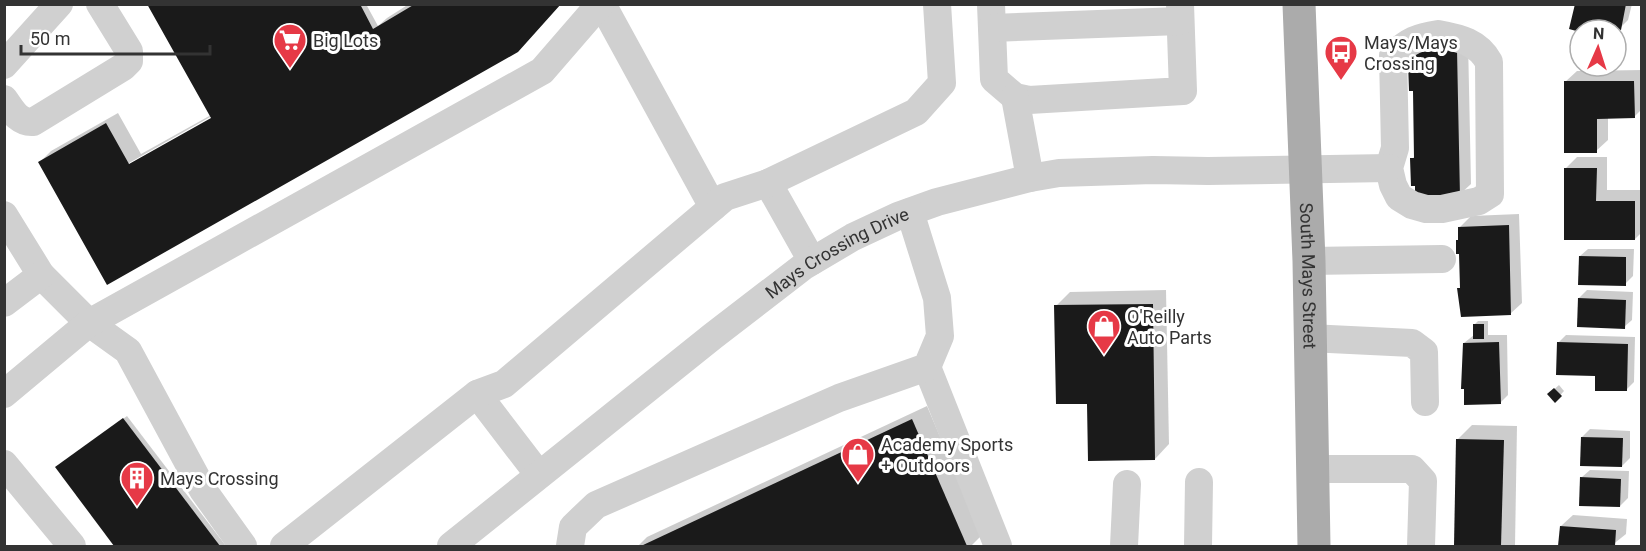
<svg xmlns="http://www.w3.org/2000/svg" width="1646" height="551" viewBox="0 0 1646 551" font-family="Roboto,sans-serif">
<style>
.shadow{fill:#0003;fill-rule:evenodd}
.building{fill:#1a1a1a}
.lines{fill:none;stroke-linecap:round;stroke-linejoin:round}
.minor{stroke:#d0d0d0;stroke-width:28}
.major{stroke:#ababab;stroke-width:33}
.labels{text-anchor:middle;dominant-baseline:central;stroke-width:6;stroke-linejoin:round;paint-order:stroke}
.poi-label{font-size:18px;fill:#333;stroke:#fff;text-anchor:start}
.street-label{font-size:18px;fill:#333;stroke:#fff}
</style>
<rect width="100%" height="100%" fill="#fff"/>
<g class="shadow">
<path d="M149 4H366L378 26 387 18 409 4H560L108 283 40 162 51 151 118 113 141 154 211 115ZM212 116V119L123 169 122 167Z"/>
<path d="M1576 4H1632L1628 20 1620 28 1608 25 1604 30H1580Z"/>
<path d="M1468 40 1471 184 1459 195 1416 185 1412 159 1416 155 1414 90 1410 62 1413 59V52Z"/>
<path d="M1642 70V109L1634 117H1608V140L1596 151 1565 82 1577 71Z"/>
<path d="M1577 157H1607V190H1642V232L1635 239H1565L1566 168Z"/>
<path d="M1519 214 1522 303 1510 314 1459 289 1462 285 1460 227 1471 216Z"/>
<path d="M1588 249H1634L1633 276 1625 284 1580 256Z"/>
<path d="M1166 290 1169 444 1155 459 1089 402 1056 306 1070 292Z"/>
<path d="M1587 290 1633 292 1632 320 1624 327 1579 298Z"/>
<path d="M1478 321H1488V335H1507L1508 395 1500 403 1464 343 1474 335V325Z"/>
<path d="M1566 335 1635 337 1634 382 1626 390 1597 374 1558 343Z"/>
<path d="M1559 385 1564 391 1555 401 1549 394Z"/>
<path d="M927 406 982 535 971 546H638L647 537Z"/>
<path d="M127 416 226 546H116L57 467Z"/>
<path d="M1472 425 1517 426 1515 546H1455L1458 439Z"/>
<path d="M1590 429 1630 431V458L1622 466 1582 437Z"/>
<path d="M1590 470 1629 471 1628 498 1620 506 1582 477Z"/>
<path d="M1573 515 1627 519 1626 534 1611 546H1560L1561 526Z"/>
</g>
<g class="building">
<path d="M147 4H360L373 29 415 4H561L518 52 107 285 38 162 106 123 129 164 211 118Z"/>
<path d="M1575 4H1626L1621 30 1602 25 1601 30H1580V32L1569 29Z"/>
<path d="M1457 50 1460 197H1415V186H1411L1410 158H1414L1413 91H1409L1408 62 1412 61V51Z"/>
<path d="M1564 81H1634L1635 118 1597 119V153H1564Z"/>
<path d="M1564 168H1597L1596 201H1635V240H1564Z"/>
<path d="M1509 225 1511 315 1461 317 1457 288H1460L1459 254H1456V240H1458V227Z"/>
<path d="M1579 256 1626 257V286L1578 285Z"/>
<path d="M1578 298 1626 300 1625 329 1577 327Z"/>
<path d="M1153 304 1155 460 1088 461 1087 404H1056L1054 305Z"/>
<rect x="1473" y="324" width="11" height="15"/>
<path d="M1499 342 1501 404 1464 405V389H1461L1463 343Z"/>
<path d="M1557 342 1628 344 1627 391H1595V376L1556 375Z"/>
<path d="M1554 388 1562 396 1555 403 1547 394Z"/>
<path d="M123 418 220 546H114L55 467Z"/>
<path d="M912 419 967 546H641Z"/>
<path d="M1581 437 1623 438 1622 467 1580 466Z"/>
<path d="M1456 439 1504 440 1501 546H1454Z"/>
<path d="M1580 477 1621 479 1620 507 1579 506Z"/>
<path d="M1560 526 1616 530 1615 546H1558Z"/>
</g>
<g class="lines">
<g class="minor">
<path d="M602 4 713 207"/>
<path d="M991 4 994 79 1015 97 1029 100 1183 91 1180 4"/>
<path d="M992 28 1180 21"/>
<path d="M1438 34C1460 38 1478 42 1489 62L1490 194 1479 201 1442 209H1426L1412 205 1399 197 1393 185 1389 168 1395 148 1393 55C1409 41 1417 37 1438 34Z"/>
<path d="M4 65 59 4"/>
<path d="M1015 97 1030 178"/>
<path d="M4 99C12 110 18 123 33 122L123 67 129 61V51L100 4"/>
<path d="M768 183 812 261"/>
<path d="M4 215 41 275 89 323 128 351 203 490 243 546"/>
<path d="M1309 261 1442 259"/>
<path d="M4 303 41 275"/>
<path d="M1309 338 1412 343 1424 352 1425 402"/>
<path d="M927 367 998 546"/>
<path d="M4 394 89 323 542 71 600 4"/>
<path d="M477 394 539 475"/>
<path d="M4 464 72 546"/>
<path d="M1312 469H1412L1423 481 1421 546"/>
<path d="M284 546 477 394 504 384 725 197 768 183 916 112 942 83 937 4"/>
<path id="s1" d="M451 546 713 336 804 266 853 237 898 216 937 202 1030 178 1059 173 1153 170 1208 171 1389 168"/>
<path d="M570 546 573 527 596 505 839 398 927 367 940 336 937 298 910 212"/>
<path d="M1124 546 1127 484"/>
<path d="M1198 546 1199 482"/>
</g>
<path class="major" id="s2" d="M1299 4 1309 261 1314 546"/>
</g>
<defs>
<symbol id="supermarket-pin" viewBox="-11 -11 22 30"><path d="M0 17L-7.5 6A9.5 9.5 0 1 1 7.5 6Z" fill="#e63946" stroke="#fff"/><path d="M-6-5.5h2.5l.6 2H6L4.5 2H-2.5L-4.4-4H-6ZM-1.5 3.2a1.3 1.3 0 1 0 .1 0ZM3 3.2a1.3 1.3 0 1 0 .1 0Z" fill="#fff"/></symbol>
<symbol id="bus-pin" viewBox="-11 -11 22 30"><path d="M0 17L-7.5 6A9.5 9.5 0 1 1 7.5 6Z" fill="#e63946" stroke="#fff"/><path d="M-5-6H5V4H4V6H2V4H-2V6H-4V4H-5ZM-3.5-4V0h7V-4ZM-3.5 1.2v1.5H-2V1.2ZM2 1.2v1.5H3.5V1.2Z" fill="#fff"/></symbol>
<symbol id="shop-pin" viewBox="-11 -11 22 30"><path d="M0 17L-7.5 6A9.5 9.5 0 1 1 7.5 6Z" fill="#e63946" stroke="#fff"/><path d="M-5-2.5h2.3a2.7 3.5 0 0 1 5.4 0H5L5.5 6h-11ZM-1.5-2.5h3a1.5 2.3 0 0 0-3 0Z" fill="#fff"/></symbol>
<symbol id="building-pin" viewBox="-11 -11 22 30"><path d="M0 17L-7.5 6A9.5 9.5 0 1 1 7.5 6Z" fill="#e63946" stroke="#fff"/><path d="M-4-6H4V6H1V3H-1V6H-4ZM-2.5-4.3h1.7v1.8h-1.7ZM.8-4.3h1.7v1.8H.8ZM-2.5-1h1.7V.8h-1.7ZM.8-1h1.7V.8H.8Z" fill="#fff"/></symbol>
</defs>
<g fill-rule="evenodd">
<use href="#supermarket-pin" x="271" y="21" width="38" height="52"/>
<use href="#bus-pin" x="1322" y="33" width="38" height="52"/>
<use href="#shop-pin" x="1085" y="307" width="38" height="52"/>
<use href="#shop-pin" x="839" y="435" width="38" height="52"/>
<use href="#building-pin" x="118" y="459" width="38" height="52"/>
</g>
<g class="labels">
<g class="poi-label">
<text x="313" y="40">Big Lots</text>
<text x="1364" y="42">Mays/Mays<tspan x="1364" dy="21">Crossing</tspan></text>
<text x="1127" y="316">O'Reilly<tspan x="1127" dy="21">Auto Parts</tspan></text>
<text x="881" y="444">Academy Sports<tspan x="881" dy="21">+ Outdoors</tspan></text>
<text x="160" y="478">Mays Crossing</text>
</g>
<g class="street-label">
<text stroke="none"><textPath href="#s1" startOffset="486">Mays Crossing Drive</textPath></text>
<text stroke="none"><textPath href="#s2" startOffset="272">South Mays Street</textPath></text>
</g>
</g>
<rect width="1646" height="551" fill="none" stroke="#333333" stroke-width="12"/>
<g transform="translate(1598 48) rotate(3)"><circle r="28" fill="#ffffff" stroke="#adadad" stroke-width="1.5"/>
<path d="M0-4.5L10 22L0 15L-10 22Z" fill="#e63946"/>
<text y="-9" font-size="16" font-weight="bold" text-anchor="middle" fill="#333333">N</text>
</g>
<path d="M21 45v9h189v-9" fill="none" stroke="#333333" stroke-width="3"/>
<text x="30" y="45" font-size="18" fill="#333333" stroke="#ffffff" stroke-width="4.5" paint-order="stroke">50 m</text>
</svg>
